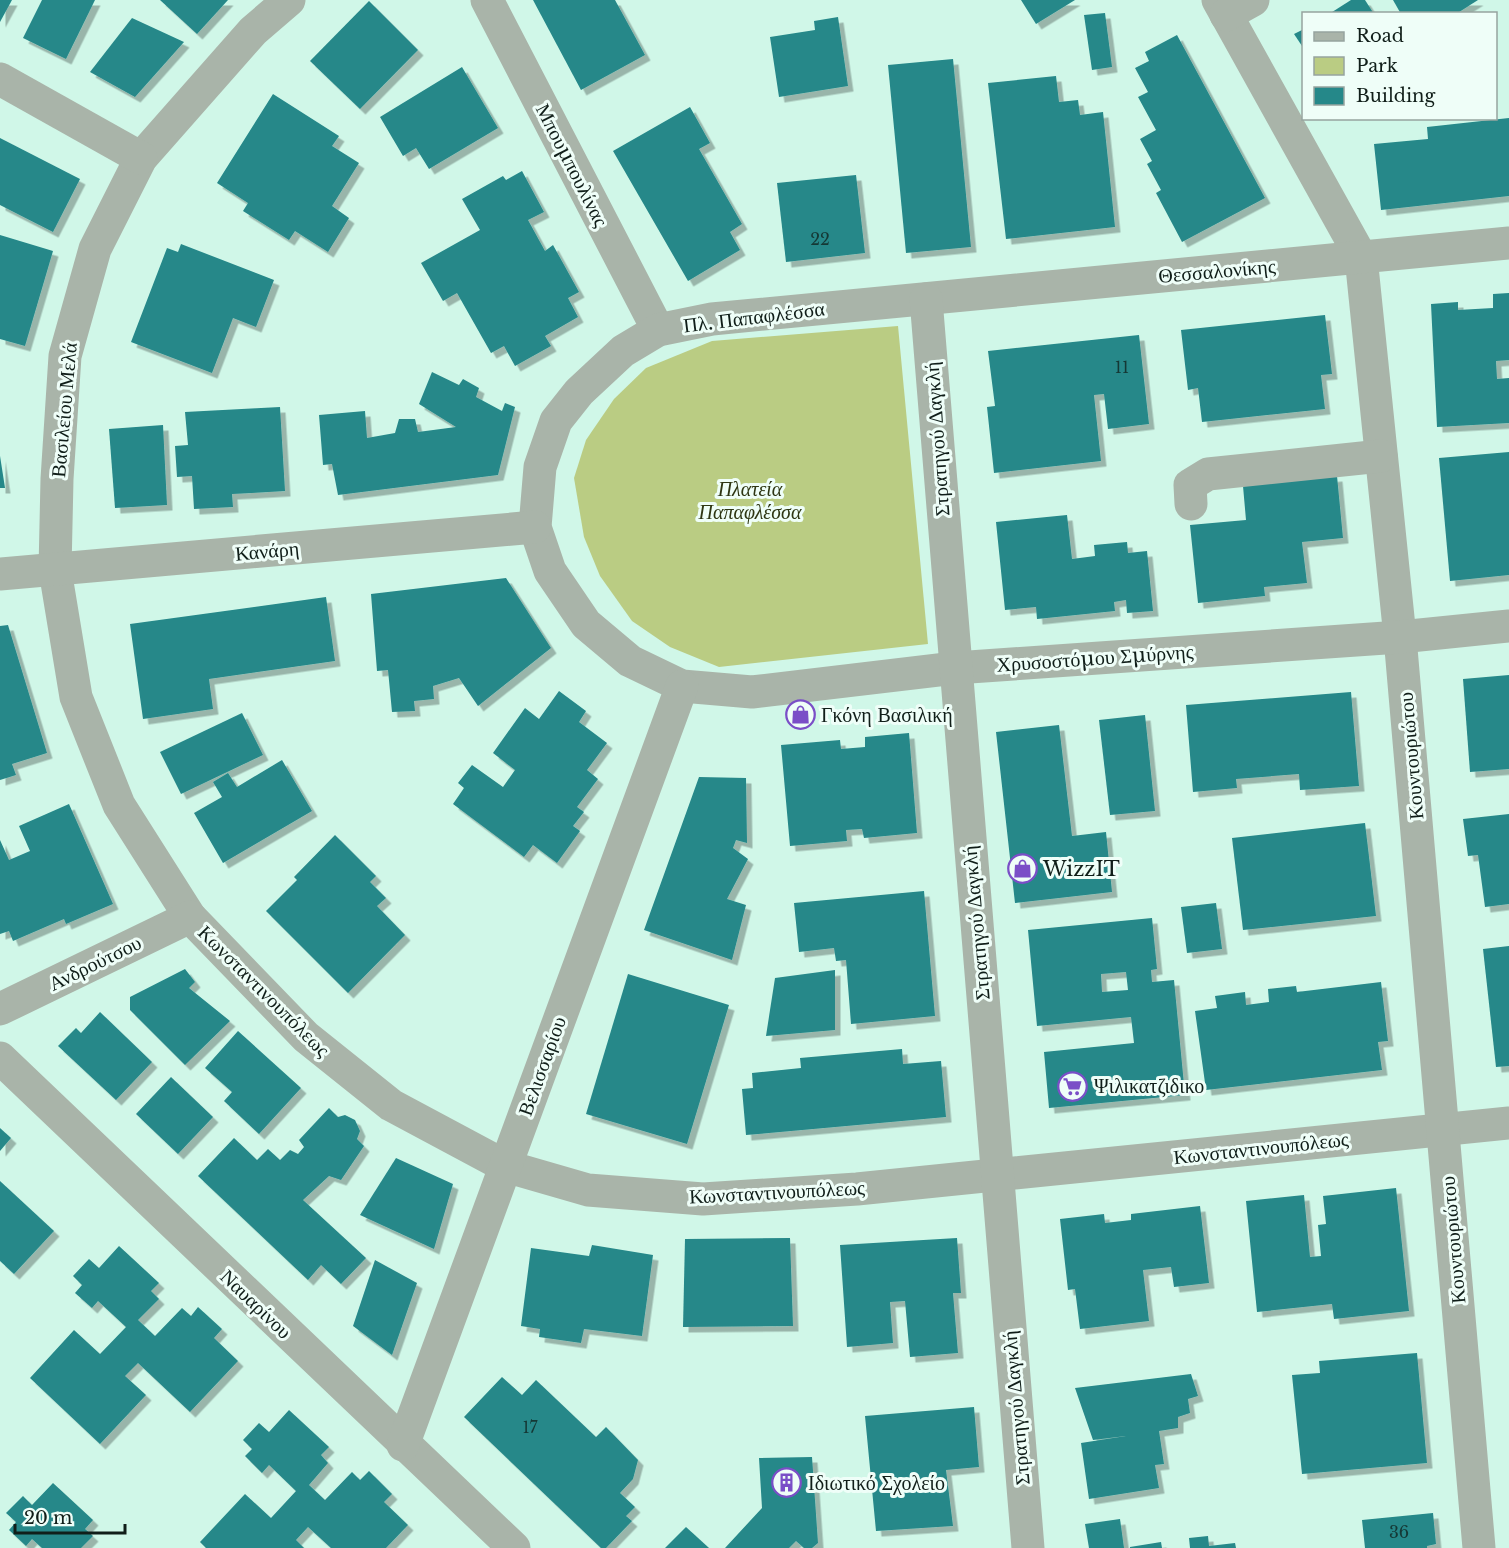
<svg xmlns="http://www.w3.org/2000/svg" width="1509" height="1548" viewBox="0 0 1509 1548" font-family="'Libre Baskerville',serif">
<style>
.green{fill:#bacc83}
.building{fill:#258889;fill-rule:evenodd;filter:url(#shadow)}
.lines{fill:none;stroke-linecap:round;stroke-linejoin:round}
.minor{stroke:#a9b4a9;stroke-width:33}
.labels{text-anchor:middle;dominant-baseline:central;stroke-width:6;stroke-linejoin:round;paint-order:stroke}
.number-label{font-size:16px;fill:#153835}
.street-label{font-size:20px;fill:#101e19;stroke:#effef8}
.park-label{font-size:20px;font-style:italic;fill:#2e3613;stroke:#effef8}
.poi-label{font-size:20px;fill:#101e19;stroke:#effef8;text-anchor:start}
</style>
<defs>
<filter id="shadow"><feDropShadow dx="5.5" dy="5.5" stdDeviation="0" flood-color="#0004"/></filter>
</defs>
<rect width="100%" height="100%" fill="#d0f7e8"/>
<path class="green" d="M898 326 928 644 719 667 670 647 632 621 600 576 584 537 574 478 586 440 614 399 646 368 712 341Z"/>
<g class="building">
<path d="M0 0H12L0 22Z"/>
<path d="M42 0H95L66 59 23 38Z"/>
<path d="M160 0H228L197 34Z"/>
<path d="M533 0H615L645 55 581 90Z"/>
<path d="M1021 0H1075L1036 24Z"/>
<path d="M1351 0H1365L1374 14H1329Z"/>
<path d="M1393 0H1478L1456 14H1401Z"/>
<path d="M369 1 418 50 360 109 310 61Z"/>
<path d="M1105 13 1112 67 1092 70 1084 15Z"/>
<path d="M838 17 848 86 779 97 770 37 815 30 814 21Z"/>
<path d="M132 18 184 42 135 97 90 72Z"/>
<path d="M1304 29V49L1294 34Z"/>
<path d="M1177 35 1265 198 1182 242 1156 193 1161 190 1147 164 1152 161 1140 139 1156 130 1138 97 1148 92 1135 68 1149 61 1145 52Z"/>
<path d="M953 59 971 247 906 253 888 65Z"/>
<path d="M462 67 498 128 429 169 416 148 403 156 380 117Z"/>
<path d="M1056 76 1059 102 1078 100 1080 115 1103 112 1115 227 1006 239 988 83Z"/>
<path d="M273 94 339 136 332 146 359 163 332 206 349 218 328 252 295 231 289 240 243 211 248 203 217 183Z"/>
<path d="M690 107 710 143 699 149 742 224 730 232 740 250 688 281 613 151Z"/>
<path d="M1509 118V196L1381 210 1374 144 1428 139 1427 127Z"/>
<path d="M0 138 80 179 53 232 0 205Z"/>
<path d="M522 171 544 212 528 220 545 251 553 245 579 292 568 298 578 317 545 336 551 346 515 366 504 346 491 353 457 293 443 301 421 263 480 230 462 199 503 176 506 180Z"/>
<path d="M856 175 865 253 786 262 777 183Z"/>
<path d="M0 235 53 251 25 346 0 339Z"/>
<path d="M181 244 274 280 256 327 233 318 212 373 131 342 167 248 178 252Z"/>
<path d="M1509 293V360L1496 361 1497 379 1509 378V423L1437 427 1431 304 1458 302V310L1493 308V294Z"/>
<path d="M1325 315 1332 374 1321 375 1325 409 1202 422 1198 388 1188 390 1181 330Z"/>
<path d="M1139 335 1149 424 1108 429 1104 394 1094 395 1101 461 994 473 987 407 995 406 988 351Z"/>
<path d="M432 372 459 385 463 379 479 388 476 397 502 411 505 403 515 407 498 475 338 495 332 464 323 465 319 415 365 411 367 438 395 433 399 419H415L418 432 456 427 419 404Z"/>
<path d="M280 407 285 491 232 494 233 507 194 509 192 476 177 477 175 446 188 445 185 412Z"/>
<path d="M163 425 167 505 115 508 109 429Z"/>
<path d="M1509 452V575L1450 581 1439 458Z"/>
<path d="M0 456 5 488H0Z"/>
<path d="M1337 476 1343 538 1302 542 1307 583 1264 587 1265 596 1198 603 1190 525 1246 520 1243 486Z"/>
<path d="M1067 515 1072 559 1095 556 1094 545 1127 542 1128 553 1147 551 1153 611 1127 613 1126 600 1114 602 1115 611 1037 619 1036 607 1005 610 996 522Z"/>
<path d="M506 578 551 648 478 706 459 678 433 686 434 699 414 701 415 711 392 712 388 670 377 671 371 594Z"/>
<path d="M326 597 335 661 209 679 213 709 143 719 130 624Z"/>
<path d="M8 625 47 753 12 764 16 775 0 780V626Z"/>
<path d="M1509 675V769L1470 772 1463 679Z"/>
<path d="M559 691 586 711 579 722 607 743 587 770 598 779 577 807 584 812 573 826 580 831 557 863 533 845 524 857 453 804 464 788 458 783 472 765 503 787 515 770 493 753 525 708 539 719Z"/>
<path d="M1351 692 1359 786 1300 790 1299 774 1236 779 1237 788 1193 792 1186 705Z"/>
<path d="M242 713 263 755 181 794 160 752Z"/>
<path d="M1145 715 1155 811 1110 815 1099 720Z"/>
<path d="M1059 725 1072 836 1106 832 1112 892 1015 903 996 732Z"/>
<path d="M909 733 917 833 864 838 862 829 846 830 847 841 790 846 781 745 840 740 841 749 865 747V737Z"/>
<path d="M282 760 312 811 223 863 194 813 222 797 213 782 228 773 237 787Z"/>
<path d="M699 777 746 778 747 843 736 840 733 848 748 859 727 899 746 905 732 960 644 930Z"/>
<path d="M69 804 113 904 66 924 64 919 13 941 9 931 0 934V840L9 860 30 851 19 826Z"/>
<path d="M1509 814V904L1485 907 1478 855 1468 856 1463 819Z"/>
<path d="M1365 823 1376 916 1243 930 1232 838Z"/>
<path d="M335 835 376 876 370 882 386 898 377 906 405 935 348 993 266 911 297 880 294 877Z"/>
<path d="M924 891 935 1016 851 1024 846 960 836 961 834 948 799 952 794 903Z"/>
<path d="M1216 903 1222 949 1187 953 1181 907Z"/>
<path d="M1152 918 1157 969 1151 970 1152 982 1174 980 1185 1095 1049 1108 1044 1052 1134 1043 1131 1017 1037 1026 1028 930ZM1126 972 1128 990 1102 992 1101 974Z"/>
<path d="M1509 946V1066L1496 1067 1483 949Z"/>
<path d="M185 969 195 982 189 988 230 1021 185 1065 130 1010V997Z"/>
<path d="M835 970V1030L766 1036 775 978Z"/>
<path d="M628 974 729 1005 687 1144 586 1114Z"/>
<path d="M1381 982 1388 1041 1378 1042 1382 1070 1206 1090 1195 1011 1217 1008 1215 996 1245 992 1246 1005 1269 1002 1268 989 1296 986 1297 992Z"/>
<path d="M100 1012 152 1062 116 1100 58 1046 76 1028 81 1033Z"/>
<path d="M238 1031 301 1088 259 1134 224 1101 232 1092 205 1068Z"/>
<path d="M902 1049 903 1064 941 1061 946 1117 746 1135 742 1089 753 1088 752 1073 801 1068 800 1058Z"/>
<path d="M171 1077 213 1117 178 1154 136 1114Z"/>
<path d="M329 1108 338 1117 345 1115 355 1120 360 1131 357 1139 364 1146 341 1180 329 1176 303 1200 366 1258 341 1284 321 1265 308 1280 198 1176 234 1138 257 1160 268 1149 280 1160 290 1150 298 1154 304 1147 299 1140Z"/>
<path d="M0 1128 11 1138 0 1151Z"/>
<path d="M396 1158 453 1184 434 1249 360 1215Z"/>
<path d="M0 1181 54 1231 14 1274 0 1261Z"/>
<path d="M1396 1188 1409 1311 1334 1319 1332 1304 1257 1312 1246 1201 1304 1195 1310 1257 1321 1256 1318 1225 1326 1224 1323 1196Z"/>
<path d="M1200 1206 1209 1283 1174 1287 1171 1267 1143 1270 1149 1321 1080 1329 1075 1289 1068 1290 1060 1219 1104 1214 1105 1223 1131 1220V1214Z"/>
<path d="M790 1238 793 1326 683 1327 685 1239Z"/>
<path d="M957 1238 961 1293H953L958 1353 910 1357 905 1301 890 1302 893 1343 847 1347 840 1245Z"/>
<path d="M592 1245 653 1255 642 1336 584 1329 581 1343 539 1337 540 1329 521 1326 531 1248 589 1256Z"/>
<path d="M119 1246 159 1283 151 1291 159 1299 138 1320 155 1336 182 1308 191 1316 198 1307 222 1329 214 1338 238 1361 190 1412 138 1363 125 1376 146 1395 100 1444 30 1378 74 1330 100 1354 126 1327 98 1301 92 1308 75 1293 82 1285 73 1276 89 1259 99 1268Z"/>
<path d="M375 1260 417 1283 392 1355 353 1326Z"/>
<path d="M1417 1353 1427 1463 1302 1474 1292 1375 1320 1373 1319 1361Z"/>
<path d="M1191 1374 1198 1396 1188 1399 1190 1413 1178 1417V1428L1159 1431 1164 1464 1155 1465 1159 1488 1089 1499 1081 1443 1126 1436 1093 1440 1075 1388Z"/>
<path d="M502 1377 522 1395 536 1380 596 1437 606 1427 638 1460 633 1479 620 1493 635 1507 626 1516 632 1521 606 1548H601L464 1417Z"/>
<path d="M974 1407 979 1467 946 1470 953 1526 876 1531 865 1416Z"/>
<path d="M289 1410 329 1447 321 1455 328 1463 309 1485 325 1500 352 1472 360 1480 369 1471 392 1494 384 1502 408 1525 386 1548H331L308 1527 296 1540 304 1548H206L200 1542 245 1494 271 1518 296 1491 269 1465 262 1473 245 1456 252 1449 243 1440 259 1423 269 1432Z"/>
<path d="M812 1457 818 1543 812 1548H804L796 1541 789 1548H725L762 1508 759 1458Z"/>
<path d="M53 1483 93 1520 85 1529 93 1536 81 1548H42L32 1539 26 1546 9 1530 16 1522 6 1513 23 1496 32 1505Z"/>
<path d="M1433 1513 1436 1544 1427 1546V1548H1365L1362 1520Z"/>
<path d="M1120 1519 1124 1548H1089L1085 1524Z"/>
<path d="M686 1527 709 1548H665Z"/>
<path d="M1208 1536 1209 1546 1235 1543 1236 1548H1190L1189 1538Z"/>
<path d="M1161 1542 1162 1548H1130V1547Z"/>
</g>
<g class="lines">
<g class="minor">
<path d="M289 0 253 31 141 158 95 249 65 356 57 479 55 570 76 697 119 805 190 917 306 1037 391 1105 505 1166 588 1190 703 1199 857 1189 1509 1123"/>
<path d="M487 0 658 330"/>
<path d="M1218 0 1361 257 1400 637 1479 1548"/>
<path d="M1226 15 1253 0"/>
<path d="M0 79 141 158"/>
<path d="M1509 243 712 319 658 330 623 351 579 392 556 421 540 467 535 527 550 571 586 624 630 661 682 686 752 692 955 668 1400 637 1509 626"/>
<path d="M926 299 1028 1548"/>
<path d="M1191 504 1190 485 1208 474 1381 456"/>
<path d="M0 574 535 527"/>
<path d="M0 1009 190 917"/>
<path d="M0 1058 514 1548"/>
<path d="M403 1445 682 686"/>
</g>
</g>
<defs>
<symbol id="shop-ring" viewBox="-11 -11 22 22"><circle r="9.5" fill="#effef8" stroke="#7a4ec7" stroke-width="1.5"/><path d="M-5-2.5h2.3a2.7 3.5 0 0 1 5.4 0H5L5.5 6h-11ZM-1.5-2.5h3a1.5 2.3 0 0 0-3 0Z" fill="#7a4ec7"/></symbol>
<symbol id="supermarket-ring" viewBox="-11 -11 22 22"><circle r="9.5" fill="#effef8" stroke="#7a4ec7" stroke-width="1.5"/><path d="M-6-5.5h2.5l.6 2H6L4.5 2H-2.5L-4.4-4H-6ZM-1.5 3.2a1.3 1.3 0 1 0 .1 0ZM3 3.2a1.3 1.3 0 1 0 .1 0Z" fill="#7a4ec7"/></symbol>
<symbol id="building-ring" viewBox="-11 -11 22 22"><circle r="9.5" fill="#effef8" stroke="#7a4ec7" stroke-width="1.5"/><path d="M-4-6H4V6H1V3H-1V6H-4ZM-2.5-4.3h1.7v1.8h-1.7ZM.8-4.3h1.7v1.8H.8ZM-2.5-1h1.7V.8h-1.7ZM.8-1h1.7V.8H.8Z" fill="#7a4ec7"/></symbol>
</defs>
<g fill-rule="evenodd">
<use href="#shop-ring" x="784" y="698" width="33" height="33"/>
<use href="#shop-ring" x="1006" y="852" width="33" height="33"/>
<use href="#supermarket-ring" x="1056" y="1070" width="33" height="33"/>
<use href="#building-ring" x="770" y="1466" width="33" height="33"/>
</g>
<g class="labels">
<g class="number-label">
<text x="820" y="239">22</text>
<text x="1122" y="367">11</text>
<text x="530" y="1427">17</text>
<text x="1399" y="1532">36</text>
</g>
<g class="street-label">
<text transform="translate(572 165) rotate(63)">Μπουμπουλίνας</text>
<text transform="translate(1217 271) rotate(-5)">Θεσσαλονίκης</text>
<text transform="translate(754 317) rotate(-7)">Πλ. Παπαφλέσσα</text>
<text transform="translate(64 410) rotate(-85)">Βασιλείου Μελά</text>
<text transform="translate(937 439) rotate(-94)">Στρατηγού Δαγκλή</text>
<text transform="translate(267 551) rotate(-5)">Κανάρη</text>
<text transform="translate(1095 658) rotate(-4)">Χρυσοστόμου Σμύρνης</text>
<text transform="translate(1411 756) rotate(-95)">Κουντουριώτου</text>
<text transform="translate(976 923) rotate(-95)">Στρατηγού Δαγκλή</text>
<text transform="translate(95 963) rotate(-26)">Ανδρούτσου</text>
<text transform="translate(264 991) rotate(45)">Κωνσταντινουπόλεως</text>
<text transform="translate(542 1066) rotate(-70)">Βελισσαρίου</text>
<text transform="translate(1261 1148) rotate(-6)">Κωνσταντινουπόλεως</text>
<text transform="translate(777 1192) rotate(-3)">Κωνσταντινουπόλεως</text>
<text transform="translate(1453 1240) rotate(-95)">Κουντουριώτου</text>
<text transform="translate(256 1304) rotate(44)">Ναυαρίνου</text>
<text transform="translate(1016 1408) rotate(-95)">Στρατηγού Δαγκλή</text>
</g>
<g class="park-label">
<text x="750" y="489">Πλατεία<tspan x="750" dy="23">Παπαφλέσσα</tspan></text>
</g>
<g class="poi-label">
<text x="821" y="715">Γκόνη Βασιλική</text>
<text x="1043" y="869">WizzIT</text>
<text x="1094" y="1086">Ψιλικατζιδικο</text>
<text x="808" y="1483">Ιδιωτικό Σχολείο</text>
</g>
</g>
<rect x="1302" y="12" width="195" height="108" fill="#effef8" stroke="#96a49f" stroke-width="1.5"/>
<rect x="1314" y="32" width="30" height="9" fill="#a9b4a9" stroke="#96a49f" stroke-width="1.5"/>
<text x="1356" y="42" font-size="18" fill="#101e19">Road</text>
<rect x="1314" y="57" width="30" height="18" fill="#bacc83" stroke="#96a49f" stroke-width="1.5"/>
<text x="1356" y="72" font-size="18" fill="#101e19">Park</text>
<rect x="1314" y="87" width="30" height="18" fill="#258889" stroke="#96a49f" stroke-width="1.5"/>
<text x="1356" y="102" font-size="18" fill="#101e19">Building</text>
<path d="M15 1524v9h110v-9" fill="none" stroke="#101e19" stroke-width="3"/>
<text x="24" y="1524" font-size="18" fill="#101e19" stroke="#effef8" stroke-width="4.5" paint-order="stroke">20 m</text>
</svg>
